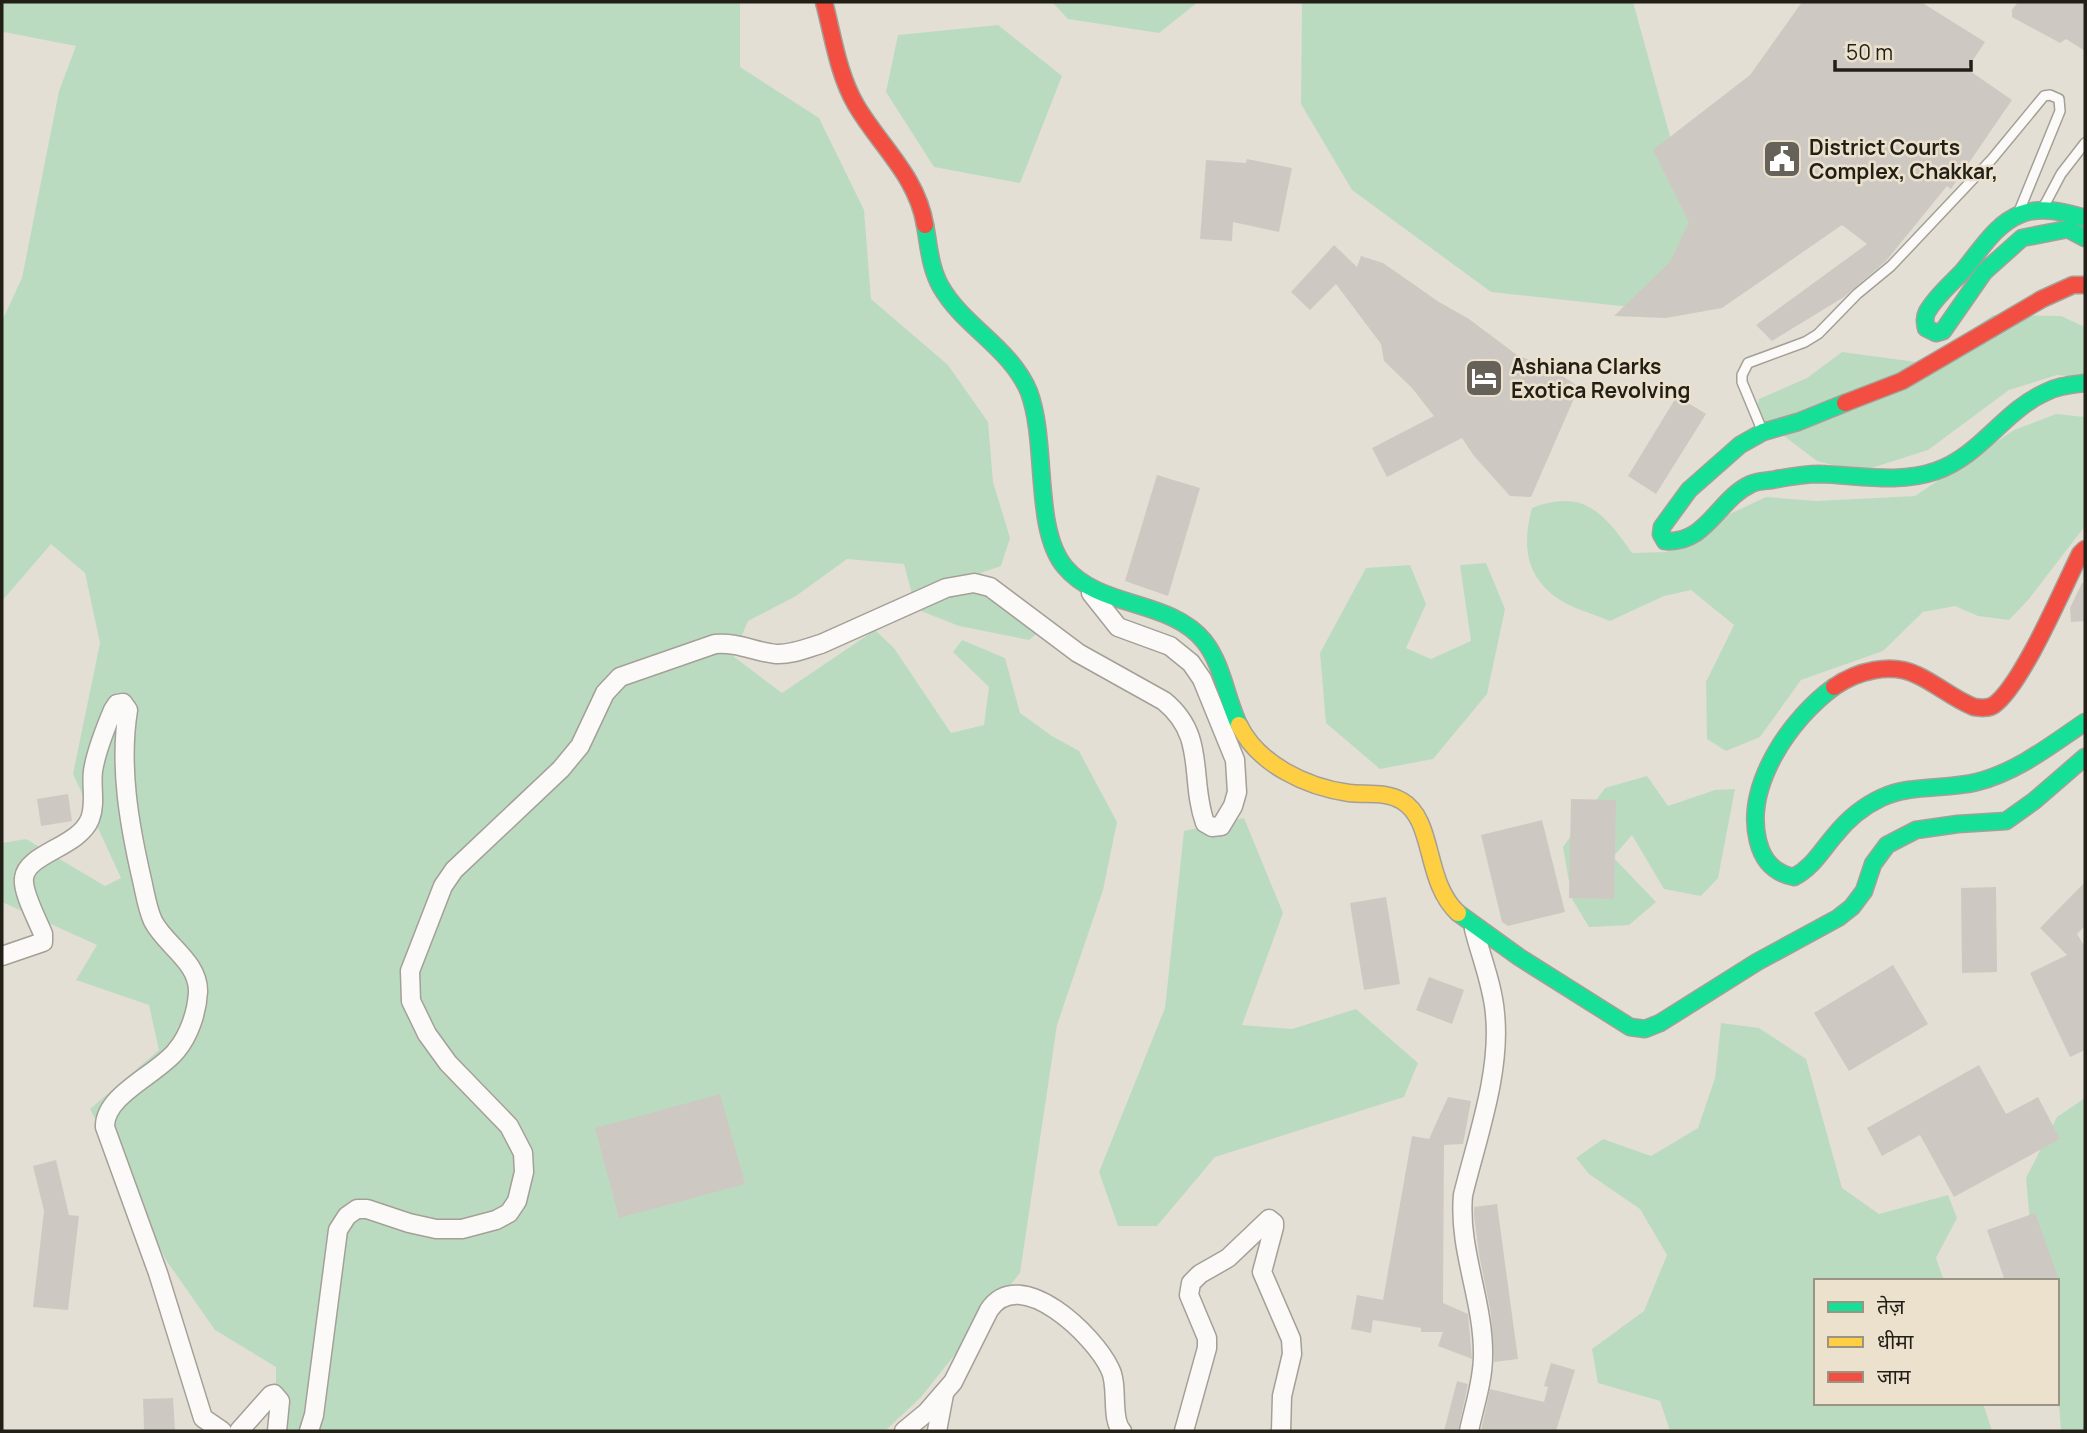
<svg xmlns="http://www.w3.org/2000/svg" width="2087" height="1433" viewBox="0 0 2087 1433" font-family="Manrope,'Noto Sans Devanagari',sans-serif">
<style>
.green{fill:#bbdbc1}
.building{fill:#cec8c3}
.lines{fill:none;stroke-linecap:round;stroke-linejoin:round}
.lane-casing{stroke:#a4a097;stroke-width:12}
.street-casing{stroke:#a4a097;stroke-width:21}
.fast-casing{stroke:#a4a097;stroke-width:19}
.slow-casing{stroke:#a4a097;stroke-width:19}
.jam-casing{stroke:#a4a097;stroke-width:19}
.lane{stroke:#fbfaf9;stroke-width:9}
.street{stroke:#fbfaf9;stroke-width:18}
.fast{stroke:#16e098;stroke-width:16}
.slow{stroke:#ffcf43;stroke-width:16}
.jam{stroke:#f24e42;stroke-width:16}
.labels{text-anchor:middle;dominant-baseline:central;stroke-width:5;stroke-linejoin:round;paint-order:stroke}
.poi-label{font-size:21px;font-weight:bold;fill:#221f17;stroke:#ebe1cd;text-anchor:start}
</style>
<rect width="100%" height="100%" fill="#e4dfd4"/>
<g class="green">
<path d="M2 2H740V67L819 118 864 210 871 299 948 365 988 422 993 482 1010 538 1001 566 958 581 1005 597 1040 631 1029 640 959 626 916 609 904 564 847 559 796 596 748 621 733 656 782 693 875 630 894 648 951 733 984 725 989 687 953 652 962 640 1005 658 1020 713 1052 736 1079 751 1117 822 1103 890 1057 1025 1020 1273 921 1397 885 1431H276V1367L215 1330 166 1260 90 1109 159 1050 149 1005 76 980 97 945 2 902V843L26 839 105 886 121 878 73 774 100 643 85 573 51 544 2 601V321L22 278 59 91 76 46 4 32 2 34Z"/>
<path d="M1052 2H1198L1159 33 1068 19Z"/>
<path d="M1302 2H1633L1697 234 1630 307 1491 292 1352 190 1301 104Z"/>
<path d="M998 25 1062 76 1020 183 934 167 886 92 898 35Z"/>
<path d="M1993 315 2061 316 2085 327V378L2057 375 2009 390 1928 450 1859 472 1817 461 1755 414 1759 399 1807 378 1842 352 1924 363Z"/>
<path d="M2056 414 2085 417V526L2029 599 2009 620 1978 616 1955 606 1923 612 1883 651 1801 680 1760 737 1726 751 1707 739 1706 682 1734 625 1691 590 1664 596 1610 621C1594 614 1574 609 1560 600 1525 577 1522 545 1532 508 1584 488 1605 514 1632 553L1666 552 1715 521 1766 497 1816 501 1915 496 2014 430Z"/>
<path d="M1486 563 1505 609 1487 694 1433 759 1380 769 1326 723 1320 653 1366 568 1410 565 1426 604 1406 648 1431 659 1471 641 1460 565Z"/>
<path d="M1647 776 1668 806 1715 790 1735 789 1718 878 1701 896 1664 889 1632 835 1613 857 1656 902 1629 925 1589 927 1572 899 1563 847 1605 788Z"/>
<path d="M1244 818 1283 913 1242 1025 1292 1029 1356 1009 1418 1063 1404 1097 1215 1157 1157 1226H1118L1099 1172 1165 1008 1184 831Z"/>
<path d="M1721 1023 1759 1028 1806 1059 1842 1188 1879 1214 1948 1195 1957 1218 1936 1258 1944 1281H1816V1403H1983L1992 1431H1670L1660 1401 1598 1383 1592 1349 1644 1311 1667 1255 1640 1209 1589 1174 1576 1158 1603 1139 1651 1156 1698 1128 1715 1078Z"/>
<path d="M2085 1098V1431H2061L2057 1377V1281H2013L2032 1245 2026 1178 2057 1117Z"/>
</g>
<g class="building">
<path d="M1802 2H1921L1985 42 1967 69 2012 100 1951 189 1947 186 1886 261 1844 297 1772 341 1756 325 1867 244 1842 225 1722 308 1666 318 1614 316 1670 262 1689 222 1653 150 1750 75Z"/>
<path d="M2018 2H2085V51L2066 39 2060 43 2012 17V10Z"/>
<path d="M1247 159 1292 168 1279 232 1233 222 1232 241 1200 239 1206 160 1246 163Z"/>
<path d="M1334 245 1357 267 1361 256 1383 263 1439 302 1469 319 1517 355 1552 369 1579 387 1531 497 1510 496 1474 456 1462 438 1387 477 1372 448 1434 416 1412 388 1384 361 1381 344 1336 284 1310 310 1291 292Z"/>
<path d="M1677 396 1706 414 1656 494 1628 476Z"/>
<path d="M1157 475 1200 488 1168 596 1125 581Z"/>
<path d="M2082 583H2085V621L2071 622 2070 608Z"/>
<path d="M68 794 72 821 41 826 37 799Z"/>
<path d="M1571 799 1616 800 1614 899 1569 898Z"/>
<path d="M1542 820 1565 912 1508 926 1502 922 1481 835Z"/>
<path d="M2085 882V926L2077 934 2085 947V1050L2070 1057 2030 973 2067 955 2040 928Z"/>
<path d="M1996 887 1997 972 1962 973 1961 888Z"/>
<path d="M1386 897 1400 984 1364 990 1350 903Z"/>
<path d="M1893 965 1928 1024 1849 1071 1814 1013Z"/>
<path d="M1429 977 1464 990 1452 1024 1416 1010Z"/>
<path d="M1979 1065 2006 1114 2038 1097 2060 1139 1954 1197 1920 1135 1882 1156 1867 1128Z"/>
<path d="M720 1094 745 1184 619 1218 595 1128Z"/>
<path d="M1448 1097 1471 1101 1463 1144 1444 1145 1443 1303 1468 1314 1472 1359 1438 1346 1443 1332H1421V1328L1373 1320 1371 1333 1351 1329 1357 1295 1383 1300 1412 1136 1429 1139Z"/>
<path d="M56 1160 69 1215 79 1216 68 1310 33 1307 44 1211 33 1166Z"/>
<path d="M1497 1204 1518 1359 1494 1362 1491 1314 1479 1254 1474 1215V1207Z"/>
<path d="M2035 1213 2058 1277 2048 1281H2005L1987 1230Z"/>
<path d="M1551 1363 1575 1370 1556 1431H1481L1490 1389 1544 1402 1548 1387 1544 1386Z"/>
<path d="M1457 1381 1468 1384 1458 1431H1444Z"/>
<path d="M173 1398 175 1431H144L143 1399Z"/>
</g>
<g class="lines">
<defs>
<g id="lane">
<path d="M2043 208 2061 174 2085 143"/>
<path d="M1762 430 1742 382V375L1748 363 1805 342 1818 334 1857 294 1891 266 1992 159 2044 96 2050 95 2059 99 2060 111 2020 209"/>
</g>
<g id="street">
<path d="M2 956 43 942V934C38 921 22 892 24 878 27 853 79 847 90 819 96 804 91 787 93 771 96 751 105 729 113 710L117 704 123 703 128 710C119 766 129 824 142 880 145 893 147 908 153 921 165 945 199 962 198 992 197 1012 189 1036 176 1051 158 1074 104 1095 105 1127L158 1273 203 1418 222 1431"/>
<path d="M239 1431 271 1395 274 1394 280 1401 277 1431"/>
<path d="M309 1431 314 1415 338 1230 347 1216 357 1209H367L409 1223 436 1229H462L496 1220 509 1213 517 1201 524 1172 523 1153 509 1126 448 1063 427 1034 411 1001 410 971 443 886 454 870 561 769 580 746 605 693 620 677 715 644C739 642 754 652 776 654 791 655 807 648 821 644L946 588 974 583 990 587 1078 653 1164 701C1207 736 1189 778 1205 823L1212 827 1221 826 1233 806 1237 792 1235 760 1202 679 1191 663 1170 646 1118 627 1091 593"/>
<path d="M904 1431 927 1412 953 1382 989 1310C1020 1263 1095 1336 1110 1369 1119 1386 1110 1419 1122 1431"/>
<path d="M937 1431 944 1394"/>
<path d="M1184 1431 1207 1348V1338L1189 1295 1191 1283 1200 1274 1228 1258 1269 1219 1274 1223V1227L1262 1272 1291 1339 1292 1354 1282 1396 1281 1431"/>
<path d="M1469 1431C1474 1407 1483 1381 1483 1356 1484 1301 1458 1250 1463 1195 1477 1138 1501 1072 1495 1014 1493 986 1481 957 1474 929"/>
</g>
<g id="fast">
<path d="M2085 218C2064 212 2042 206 2021 214 1995 224 1980 251 1963 271 1951 284 1936 296 1927 312 1924 318 1925 322 1926 328L1936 333 1943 331 1984 272 2022 238 2068 229 2085 238"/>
<path d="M925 225C929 246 930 268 941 287 964 327 1011 348 1029 392 1048 443 1033 529 1065 567 1100 609 1170 599 1204 641 1223 665 1226 698 1239 725"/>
<path d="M1845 403 1798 422 1763 432 1740 445 1689 490 1662 527 1661 534 1665 541C1707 544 1718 499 1751 484 1757 481 1765 481 1772 480 1788 477 1803 474 1819 474 1858 475 1899 484 1936 471 1980 456 2003 412 2044 393 2057 386 2070 385 2085 383"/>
<path d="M1834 687C1791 718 1744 785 1758 841 1763 861 1774 873 1794 877 1813 867 1822 850 1835 835 1847 820 1864 806 1881 798 1911 784 1945 790 1977 782 2017 772 2051 745 2085 722"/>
<path d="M1458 913 1519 957 1630 1027 1645 1029 1660 1023 1757 962 1838 918 1852 907 1864 891 1873 864 1887 845 1916 830 1958 824 2006 821 2034 801 2085 757"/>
</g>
<path id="slow" d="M1239 725C1258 764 1306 787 1349 793 1366 795 1386 791 1402 801 1435 820 1424 882 1458 913"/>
<g id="jam">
<path d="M824 2C833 36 838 74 856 105 880 146 917 176 925 225"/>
<path d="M1845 403 1902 381 2042 299 2073 285H2085"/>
<path d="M1834 687C1857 671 1891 662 1917 675 1937 684 1953 699 1974 707 1981 708 1988 709 1994 705 2022 685 2063 588 2080 554L2085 549"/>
</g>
</defs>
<use href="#lane" class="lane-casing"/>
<use href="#street" class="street-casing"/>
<use href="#fast" class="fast-casing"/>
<use href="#slow" class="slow-casing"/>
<use href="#jam" class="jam-casing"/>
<use href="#lane" class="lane"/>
<use href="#street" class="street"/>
<use href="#fast" class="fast"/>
<use href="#slow" class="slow"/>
<use href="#jam" class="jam"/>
</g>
<defs>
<symbol id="civic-square" viewBox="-11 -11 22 22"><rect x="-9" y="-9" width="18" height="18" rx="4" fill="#666259" stroke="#ebe1cd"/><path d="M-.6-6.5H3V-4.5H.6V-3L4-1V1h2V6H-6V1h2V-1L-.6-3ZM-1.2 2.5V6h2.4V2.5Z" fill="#fff"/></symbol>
<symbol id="hotel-square" viewBox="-11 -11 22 22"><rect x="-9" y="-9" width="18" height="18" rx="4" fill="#666259" stroke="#ebe1cd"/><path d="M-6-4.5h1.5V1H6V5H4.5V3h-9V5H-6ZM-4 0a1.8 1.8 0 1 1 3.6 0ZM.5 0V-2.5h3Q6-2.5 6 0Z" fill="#fff"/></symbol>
</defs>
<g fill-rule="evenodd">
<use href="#civic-square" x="1760" y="137" width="44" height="44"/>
<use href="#hotel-square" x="1462" y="356" width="44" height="44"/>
</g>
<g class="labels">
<g class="poi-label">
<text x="1809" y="147">District Courts<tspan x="1809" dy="24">Complex, Chakkar,</tspan></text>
<text x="1511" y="366">Ashiana Clarks<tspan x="1511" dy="24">Exotica Revolving</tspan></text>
</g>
</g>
<rect width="2087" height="1433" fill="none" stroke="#221f17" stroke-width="7"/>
<rect x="1814" y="1279" width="245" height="126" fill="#ebe1cd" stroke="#9b9384" stroke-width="2"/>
<rect x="1828" y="1302" width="35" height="10" fill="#16e098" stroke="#9b9384" stroke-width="2"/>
<text x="1877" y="1314" font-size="21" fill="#221f17">तेज़</text>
<rect x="1828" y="1337" width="35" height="10" fill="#ffcf43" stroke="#9b9384" stroke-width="2"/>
<text x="1877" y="1349" font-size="21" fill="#221f17">धीमा</text>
<rect x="1828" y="1372" width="35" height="10" fill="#f24e42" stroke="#9b9384" stroke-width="2"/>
<text x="1877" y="1384" font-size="21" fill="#221f17">जाम</text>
<path d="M1835 60v10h136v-10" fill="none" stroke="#221f17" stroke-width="3.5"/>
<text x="1846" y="60" font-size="21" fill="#221f17" stroke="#ebe1cd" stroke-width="5" paint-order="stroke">50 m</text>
</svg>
